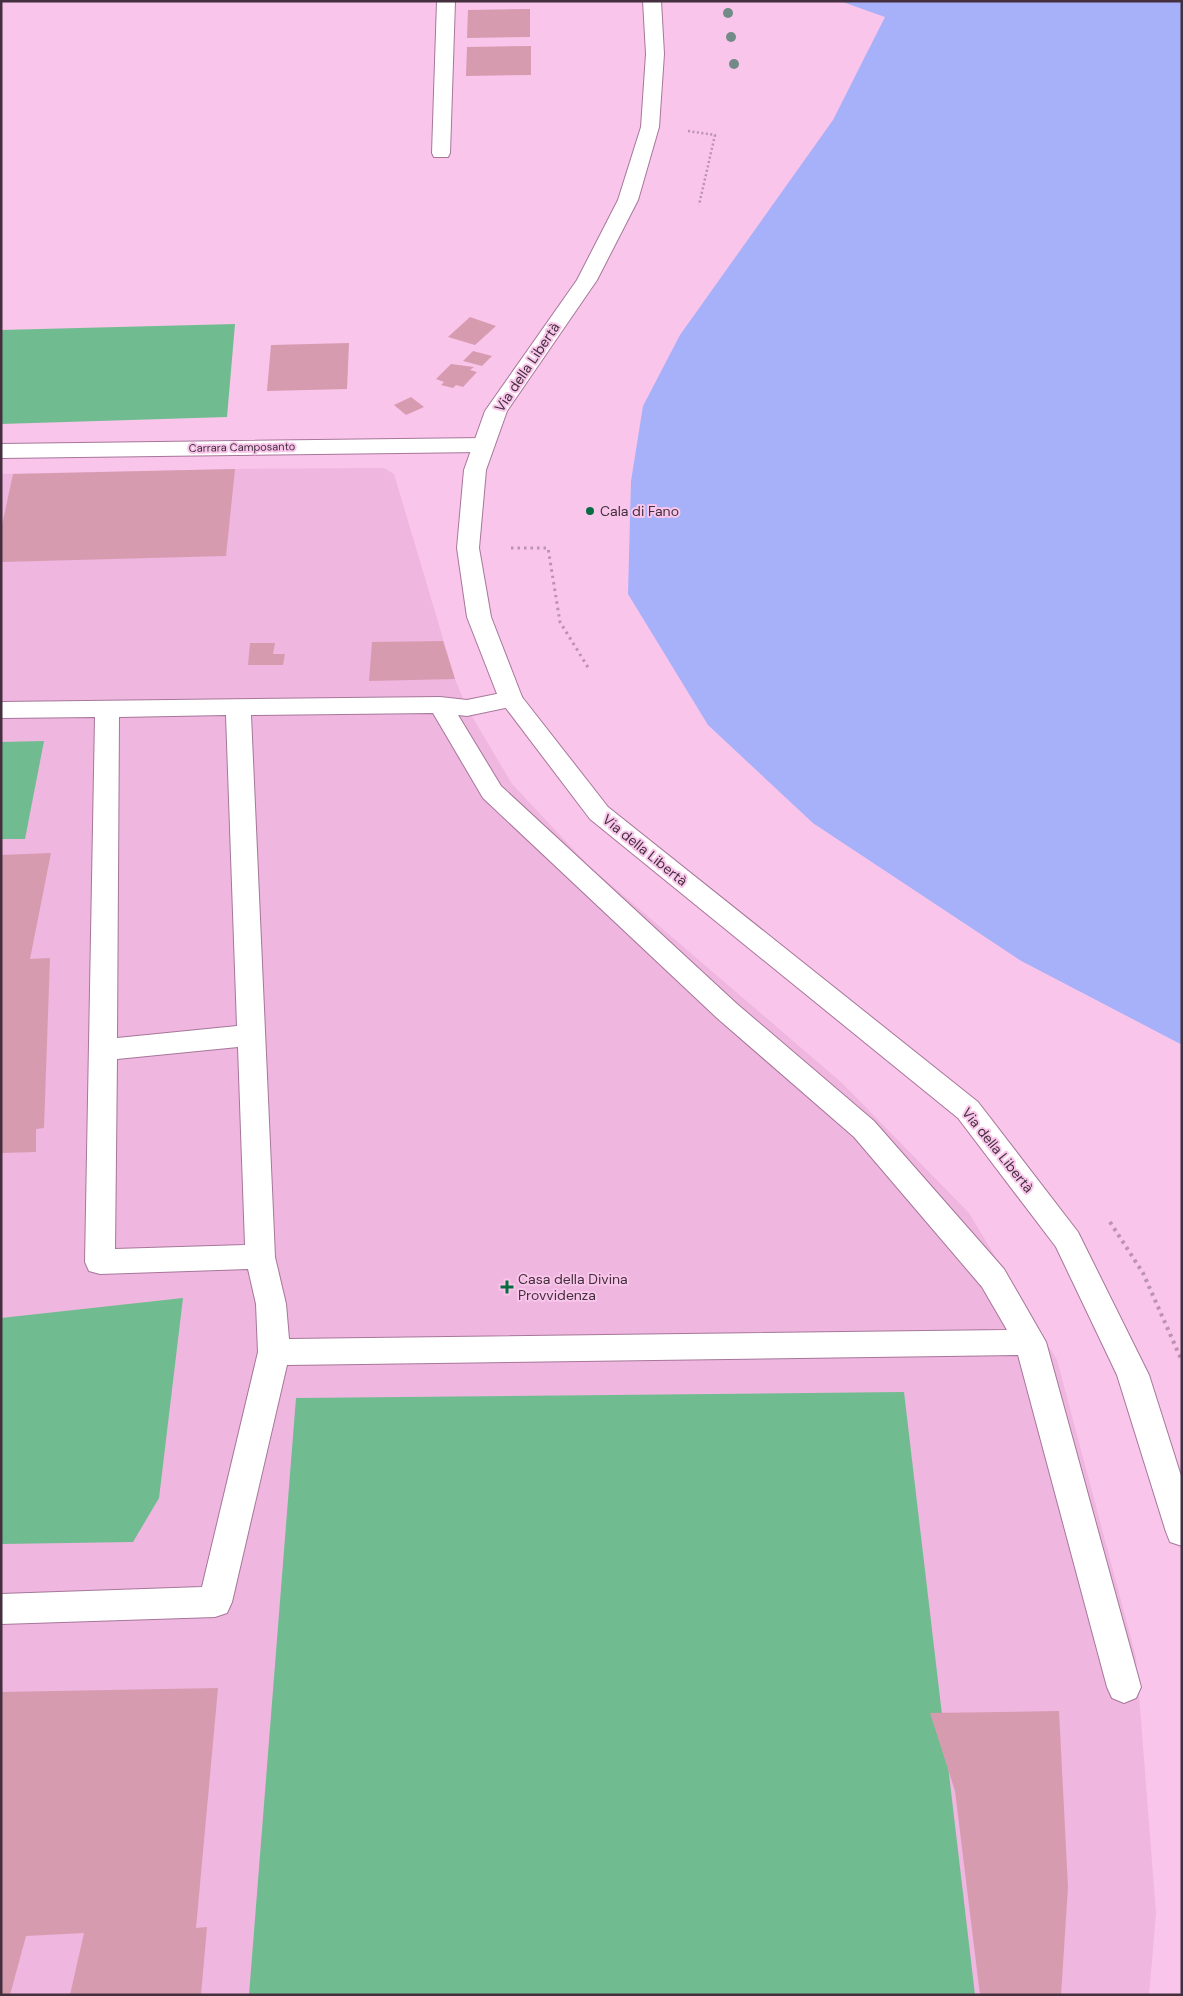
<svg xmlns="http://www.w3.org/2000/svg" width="1183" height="1996" viewBox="0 0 1183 1996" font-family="'DM Sans',sans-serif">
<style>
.built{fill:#efb6df}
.green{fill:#70bc90}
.water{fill:#a6b1fa}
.pier{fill:#f9c5ea}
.building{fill:#d79baf}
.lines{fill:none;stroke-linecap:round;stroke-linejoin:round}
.lane-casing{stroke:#a67799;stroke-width:2}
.street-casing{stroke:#a67799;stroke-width:2}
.path-far2{stroke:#bb92af;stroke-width:2.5;stroke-dasharray:2 2.5;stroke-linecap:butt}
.path-far1{stroke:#bb92af;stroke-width:3;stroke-dasharray:2.5 4;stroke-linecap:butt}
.path{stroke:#bb92af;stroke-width:4;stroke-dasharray:3 4.5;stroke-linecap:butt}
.lane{fill:#fff;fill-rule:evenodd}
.street{fill:#fff;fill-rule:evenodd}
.tree{fill:#738b88}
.poi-dot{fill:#086c42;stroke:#f9c5ea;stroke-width:2}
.labels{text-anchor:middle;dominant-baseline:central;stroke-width:4;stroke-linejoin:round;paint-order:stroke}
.far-street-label{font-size:11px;fill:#432f3d;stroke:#f9c5ea}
.street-label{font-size:14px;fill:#432f3d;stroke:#f9c5ea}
.poi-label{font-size:14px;fill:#432f3d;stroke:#f9c5ea;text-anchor:start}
</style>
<rect width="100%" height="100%" fill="#f9c5ea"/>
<path class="built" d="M384 468 394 474 455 679 467 708 512 784 588 865 842 1083 969 1213 1057 1360 1136 1657 1156 1913 1149 1995H1V474L235 469Z"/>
<g class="green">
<path d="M235 324 227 417 1 424V330Z"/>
<path d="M44 741 25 839H1V742Z"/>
<path d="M183 1298 159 1498 133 1542 1 1544V1318Z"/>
<path d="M904 1392 975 1995H249L296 1398Z"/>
</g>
<path class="water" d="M840 1H1182V1045L1021 961 814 824 708 725 628 594 631 481 643 406 680 335 833 120 885 17Z"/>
<path class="pier" d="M814 824 1021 961 1182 1045V1047L1020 963 812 825Z"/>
<g class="building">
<path d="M530 9V37L467 38 468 10Z"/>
<path d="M531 46V75L466 76 467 47Z"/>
<path d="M470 317 496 326 475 345 448 337Z"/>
<path d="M349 343 347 389 267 391 271 345Z"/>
<path d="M473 351 492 356 482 366 463 361Z"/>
<path d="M451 364 474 367 470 370 477 372 463 387 456 385 453 388 441 385 444 382 436 379Z"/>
<path d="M411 397 424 407 406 415 394 405Z"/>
<path d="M235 469 226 556 1 562V530L13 474Z"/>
<path d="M443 641 455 679 369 681 372 642Z"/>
<path d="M250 643H275L273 654H285L283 665H248Z"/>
<path d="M51 853 30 959 50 958 44 1128 36 1129V1152L1 1153V855Z"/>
<path d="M218 1688 196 1928 207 1927 201 1995H70L84 1933 26 1936 10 1995H1V1692Z"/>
<path d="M1059 1711 1068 1887 1061 1995H980L955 1791 930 1713Z"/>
</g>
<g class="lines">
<defs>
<g id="lane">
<path d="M437 1H455L450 153 448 157H434L432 153Z"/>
<path d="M483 438 491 440 494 445 491 450 483 452 1 458V444Z"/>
<path d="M511 691 520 693 523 699 520 705 467 716 458 715 501 786 737 1004 874 1121 1004 1269 1046 1342 1141 1687 1136 1698 1124 1703 1112 1698 1107 1687 1018 1355 287 1365 232 1602 227 1613 215 1617 1 1624V1594L202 1587 258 1352 256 1304 248 1269 100 1274 89 1271 85 1262 95 717 1 718V702L440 697 467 700ZM433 713 483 798 717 1018 854 1137 982 1287 1007 1330 289 1339 286 1304 275 1257 251 715ZM226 715 237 1026 117 1038 119 717ZM238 1047 245 1245 115 1249 117 1059Z"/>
</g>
<path id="street" d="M643 1H661L664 54 659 127 638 200 597 280 507 411 486 470 479 548 491 617 522 697 608 807 978 1102 1078 1232 1149 1375 1182 1479V1546L1170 1542 1166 1532 1117 1375 1056 1247 958 1118 590 819 499 699 467 617 457 548 464 470 485 411 577 280 618 200 641 127 646 54Z"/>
</defs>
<use href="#lane" class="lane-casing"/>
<use href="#street" class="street-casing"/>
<path class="path-far2" d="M688 131 715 135 699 205"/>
<path class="path-far1" d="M511 548H548L560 622 589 669"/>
<path class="path" d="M1110 1222 1143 1273 1182 1361"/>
<use href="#lane" class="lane"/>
<use href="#street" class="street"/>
</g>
<g class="tree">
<circle cx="728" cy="13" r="5"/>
<circle cx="731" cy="37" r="5"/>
<circle cx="734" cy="64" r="5"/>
</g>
<g class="poi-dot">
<circle cx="590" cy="511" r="5"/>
<path d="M504.5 1279.5h5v5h5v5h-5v5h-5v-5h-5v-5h5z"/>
</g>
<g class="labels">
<g class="far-street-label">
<text transform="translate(242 447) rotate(-1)">Carrara Camposanto</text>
</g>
<g class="street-label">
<text transform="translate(527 367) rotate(-56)">Via della Libertà</text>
<text transform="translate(645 850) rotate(39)">Via della Libertà</text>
<text transform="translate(998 1150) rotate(51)">Via della Libertà</text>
</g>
<g class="poi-label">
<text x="600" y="511">Cala di Fano</text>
<text x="518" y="1279">Casa della Divina<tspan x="518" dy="16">Provvidenza</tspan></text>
</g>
</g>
<rect width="1183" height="1996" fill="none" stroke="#432f3d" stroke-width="5"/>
</svg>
